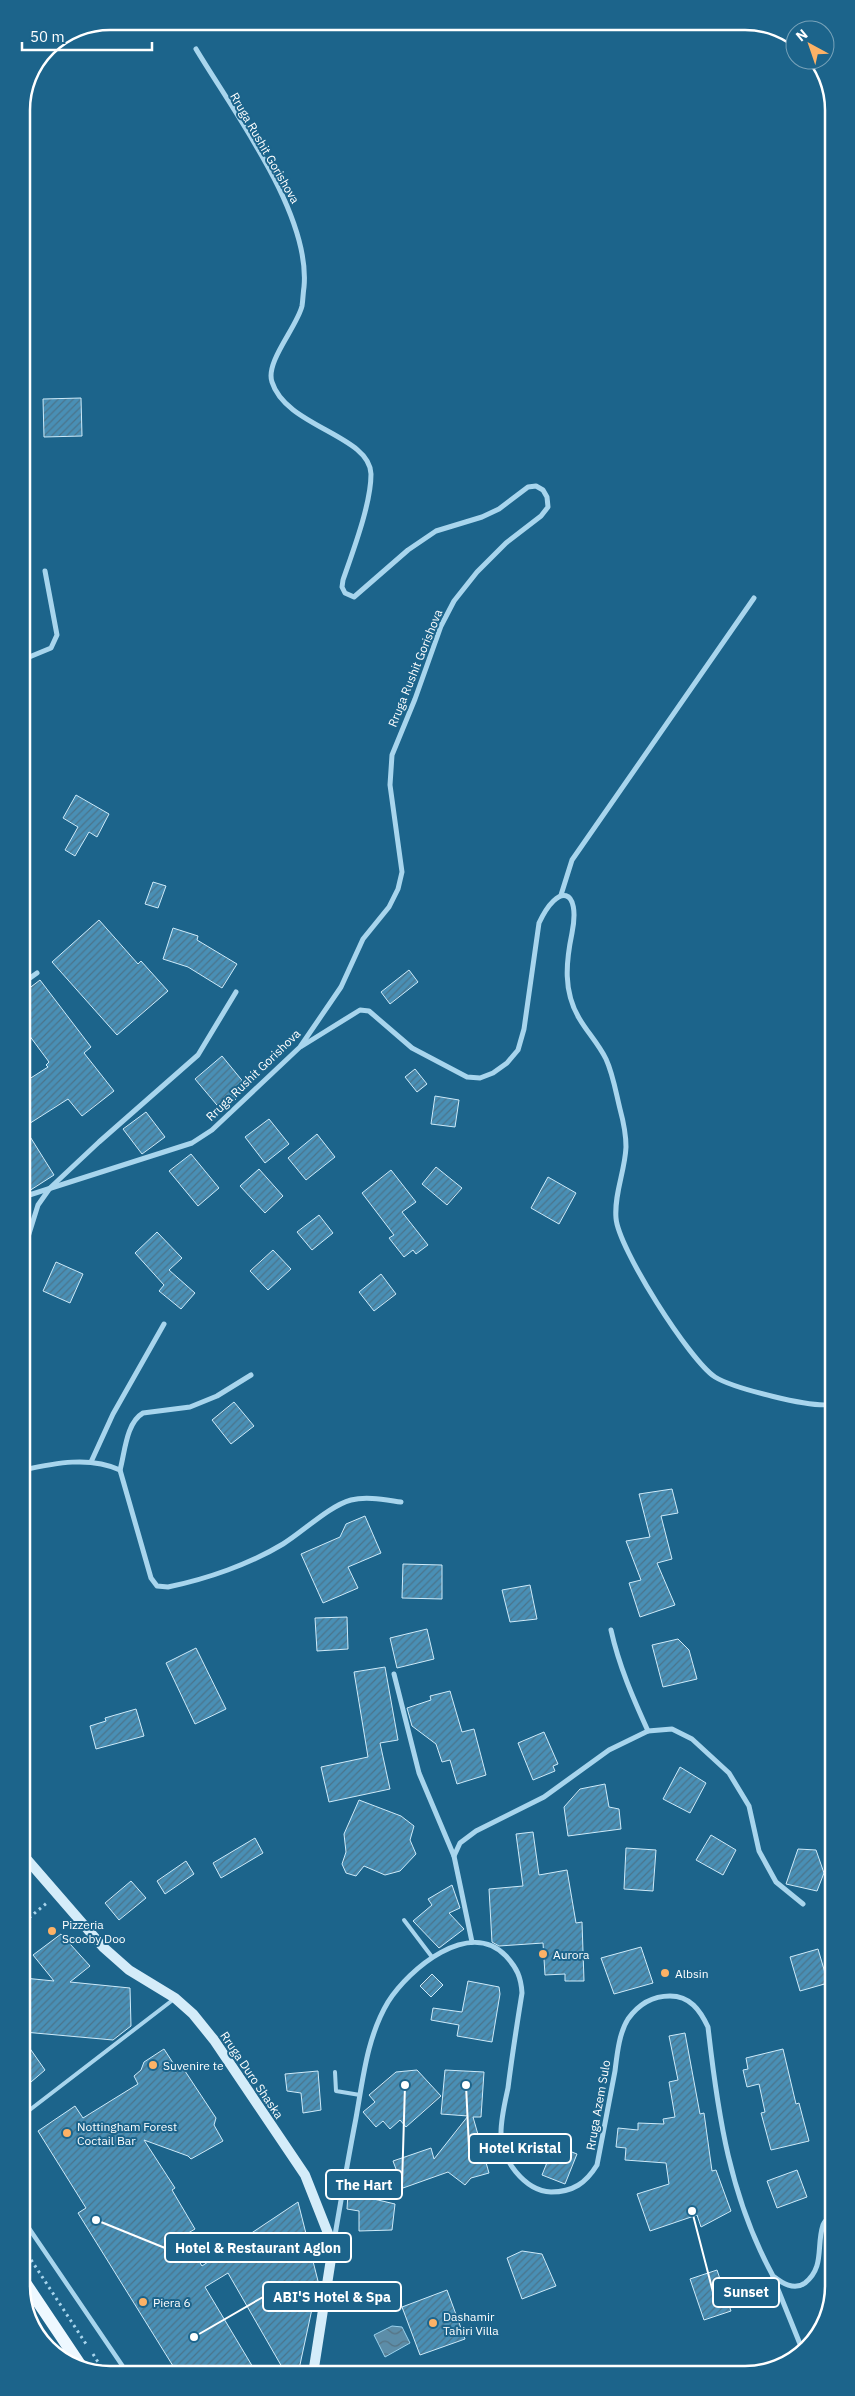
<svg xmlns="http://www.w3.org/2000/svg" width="855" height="2396" viewBox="0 0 855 2396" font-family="'IBM Plex Sans',sans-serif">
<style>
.water{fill:url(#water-waves);stroke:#9bd3ee}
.building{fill:url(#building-hatch);stroke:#cdeaf9}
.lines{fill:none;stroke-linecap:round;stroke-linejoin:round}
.path{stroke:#a8d5ed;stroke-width:3;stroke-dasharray:2.5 4;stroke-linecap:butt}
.service{stroke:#a8d5ed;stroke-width:4}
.pedestrian{stroke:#a8d5ed;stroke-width:4.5}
.minor{stroke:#a8d5ed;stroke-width:5}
.secondary{stroke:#d4ecf9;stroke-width:10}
.primary{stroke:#eef8ff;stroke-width:12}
.poi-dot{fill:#fdb266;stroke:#1c648b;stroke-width:2}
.labels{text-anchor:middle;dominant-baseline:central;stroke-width:4;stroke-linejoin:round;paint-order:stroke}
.street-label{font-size:12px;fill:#fff;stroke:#1c648b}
.poi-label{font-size:12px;fill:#fff;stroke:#1c648b;text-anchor:start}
.rim{fill:none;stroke:#fff;stroke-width:2.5}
.leader{fill:none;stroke:#fff;stroke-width:2}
.callout-dot{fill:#fff;stroke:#1c648b;stroke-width:2}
.callout{fill:#1c648b;stroke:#fff;stroke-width:2}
.callout-label{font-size:14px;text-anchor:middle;font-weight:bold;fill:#fff}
</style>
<defs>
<pattern id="water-waves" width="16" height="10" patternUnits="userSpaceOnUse" patternTransform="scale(1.25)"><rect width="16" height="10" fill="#5c8da8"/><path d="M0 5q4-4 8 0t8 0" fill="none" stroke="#567383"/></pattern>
<pattern id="building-hatch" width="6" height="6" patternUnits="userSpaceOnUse" patternTransform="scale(1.25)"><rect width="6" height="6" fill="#498fb5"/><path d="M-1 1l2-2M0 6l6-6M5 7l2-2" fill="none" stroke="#4a748b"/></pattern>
</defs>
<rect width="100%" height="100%" fill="#1c648b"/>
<path class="water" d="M392 2326 402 2327 410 2343 385 2357 374 2335Z"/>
<g class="building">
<path d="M81 398 82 436 44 437 43 399Z"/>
<path d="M76 795 109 814 97 837 89 832 75 856 65 850 78 827 63 818Z"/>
<path d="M153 882 166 886 158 908 145 904Z"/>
<path d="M99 920 138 964 141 961 168 991 117 1035 52 962Z"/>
<path d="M173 928 198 936 197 940 237 964 222 988 188 967 163 959Z"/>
<path d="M409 970 418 982 390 1004 381 992Z"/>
<path d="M40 980 91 1047 84 1053 114 1091 82 1116 68 1099 24 1127 54 1175 29 1191 23 1181V1083L48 1067 46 1065 49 1062 23 1027V993Z"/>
<path d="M222 1056 245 1084 232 1095 236 1099 222 1111 195 1079Z"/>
<path d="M415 1069 427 1084 417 1092 405 1077Z"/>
<path d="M435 1096 459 1100 455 1127 431 1124Z"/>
<path d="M146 1112 165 1137 142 1154 123 1129Z"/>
<path d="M269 1119 289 1144 265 1163 245 1137Z"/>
<path d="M317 1134 335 1157 306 1180 288 1158Z"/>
<path d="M191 1154 219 1188 198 1206 169 1171Z"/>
<path d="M436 1167 462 1188 447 1205 422 1184Z"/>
<path d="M259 1169 283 1196 265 1213 240 1186Z"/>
<path d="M391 1170 416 1202 402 1212 428 1245 416 1254 413 1250 404 1257 389 1238 394 1235 362 1193Z"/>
<path d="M548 1177 576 1193 559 1224 531 1208Z"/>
<path d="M319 1215 333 1233 312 1250 297 1232Z"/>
<path d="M157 1232 182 1258 169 1270 195 1293 181 1309 159 1291 164 1285 135 1253Z"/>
<path d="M273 1250 291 1269 268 1290 250 1271Z"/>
<path d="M56 1262 83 1274 70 1303 43 1291Z"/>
<path d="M381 1274 396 1294 374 1311 359 1292Z"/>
<path d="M234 1402 254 1426 231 1444 212 1420Z"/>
<path d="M672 1489 678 1513 661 1516 672 1559 657 1563 675 1605 640 1617 629 1583 641 1580 626 1541 650 1537 639 1494Z"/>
<path d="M365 1516 381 1553 348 1567 358 1588 323 1603 301 1554 340 1537 346 1524Z"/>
<path d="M403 1564 442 1565V1599L402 1598Z"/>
<path d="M530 1585 537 1619 510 1622 502 1590Z"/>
<path d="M347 1617 348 1649 317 1651 315 1618Z"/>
<path d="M427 1629 434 1659 397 1668 390 1638Z"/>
<path d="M678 1639 689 1650 697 1679 663 1687 652 1645Z"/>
<path d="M196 1648 226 1709 195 1724 166 1663Z"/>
<path d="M385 1667 398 1740 380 1743 390 1789 329 1802 321 1767 368 1757 354 1672Z"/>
<path d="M450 1691 462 1732 474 1729 486 1775 457 1784 450 1760 442 1762 436 1744 412 1726 407 1708 431 1700 430 1696Z"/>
<path d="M136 1709 144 1736 96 1749 90 1726 106 1721 105 1718Z"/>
<path d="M544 1732 558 1764 553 1766 555 1771 533 1780 518 1743Z"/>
<path d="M680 1767 706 1783 690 1813 663 1799Z"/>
<path d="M605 1784 609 1807 619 1809 621 1829 568 1836 564 1807 580 1789Z"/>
<path d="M359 1800 401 1816 414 1826 410 1840 416 1854 400 1871 385 1875 364 1866 356 1876 346 1873 342 1864 346 1852 344 1834Z"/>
<path d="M533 1832 539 1875 567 1870 576 1923 582 1922 584 1981H565V1974L545 1975 543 1943 499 1946 492 1942 489 1889 523 1886 516 1834Z"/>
<path d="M711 1835 736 1850 723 1875 696 1860Z"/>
<path d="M255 1838 263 1853 221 1878 213 1863Z"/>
<path d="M626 1848 656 1850 653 1891 624 1889Z"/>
<path d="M798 1849 816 1850 824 1873 817 1891 786 1884Z"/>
<path d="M186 1861 194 1874 165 1894 157 1881Z"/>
<path d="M131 1881 146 1898 119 1920 105 1903Z"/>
<path d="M452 1885 460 1908 449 1913 464 1929 439 1948 413 1921 432 1905 428 1899Z"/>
<path d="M61 1934 90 1966 70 1982 130 1988 131 2026 113 2040 24 2032V1978L54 1981 33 1955Z"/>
<path d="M641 1947 653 1983 614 1994 601 1958Z"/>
<path d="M818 1949 828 1983 800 1991 790 1957Z"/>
<path d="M432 1974 443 1985 431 1997 420 1986Z"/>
<path d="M468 1981 499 1987 500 1994 492 2042 457 2036 459 2025 431 2020 433 2008 462 2012Z"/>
<path d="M685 2033 700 2114 704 2113 712 2171 716 2170 731 2211 701 2227 697 2215 650 2231 637 2194 669 2184 666 2163 625 2160 626 2148 616 2147 618 2128 638 2130V2123L664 2124 663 2119 675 2117 669 2082 678 2080 669 2036Z"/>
<path d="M24 2040 45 2070 24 2088Z"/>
<path d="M164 2049 175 2066 183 2068 216 2118 214 2125 223 2141 191 2159 188 2156 144 2140 175 2188 172 2190 195 2229 183 2236 202 2266 298 2202 318 2281 298 2374H286L228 2273 205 2287 257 2374H178L78 2213 86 2208 38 2131 75 2106 83 2118 138 2084 134 2076 141 2070 144 2062Z"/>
<path d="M783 2049 796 2104 799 2103 809 2141 771 2150 761 2113 765 2112 759 2084 747 2087 743 2070 748 2069 746 2058Z"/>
<path d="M417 2070 441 2096 406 2127 400 2120 390 2129 383 2121 376 2127 363 2112 375 2102 369 2095 396 2072Z"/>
<path d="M445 2070 484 2072 481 2117H473L489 2173 471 2178 465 2185 448 2172 403 2188 393 2161 431 2148 434 2159 468 2116 441 2114Z"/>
<path d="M318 2071 321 2110 303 2113 301 2093 287 2091 285 2074Z"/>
<path d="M554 2145 577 2154 565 2184 542 2175Z"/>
<path d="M797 2170 807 2197 777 2208 767 2181Z"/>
<path d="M348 2193 395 2204 392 2230 359 2231V2211L347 2209Z"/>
<path d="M522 2251 542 2254 556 2286 522 2299 507 2258Z"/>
<path d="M717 2270 731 2311 704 2320 690 2279Z"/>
<path d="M447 2290 465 2339 420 2355 402 2307Z"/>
</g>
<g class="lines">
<g class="path">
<path d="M24 1922 48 1902"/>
<path d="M24 2249 88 2347"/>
<path d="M93 2354 106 2375"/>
</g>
<g class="service">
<path d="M404 1920 432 1957"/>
<path d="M335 2072 336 2091 360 2095"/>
<path d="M27 2112 174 1999"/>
</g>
<path class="pedestrian" d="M24 2221 128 2374"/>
<g class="minor">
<path d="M22 660 51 648 57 635 45 571"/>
<path d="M561 895 572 860 754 598"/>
<path d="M23 983 37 973"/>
<path d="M302 1046 360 1010 369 1011 412 1048 467 1077 480 1078 493 1073 507 1063 518 1050 524 1029 539 923C558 882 581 888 572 933 566 962 563 991 579 1018 587 1032 598 1043 606 1059 613 1074 616 1093 620 1109 623 1120 626 1136 626 1147 625 1171 614 1194 616 1218 618 1248 690 1361 715 1377 733 1388 813 1409 833 1404"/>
<path d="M23 1197 192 1143 212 1130 300 1047 341 987 363 939 389 907 398 889 402 872 390 785 392 755 415 699 441 626 454 601 477 572 506 543 541 516 548 507 547 497 543 490 536 486 528 487 499 509 482 517 436 531 408 550 354 597 345 593 342 587 343 580C353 551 371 504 371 474 370 435 286 427 272 382 265 362 297 327 302 306 303 300 303 293 304 287 311 214 233 111 196 49"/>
<path d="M23 1244 28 1237 38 1205 50 1188 99 1142 198 1055 236 992"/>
<path d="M91 1462 113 1414 164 1324"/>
<path d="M23 1470C55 1463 90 1456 120 1470L151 1578 157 1586 168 1587C207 1579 250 1564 283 1544 304 1531 329 1506 351 1500 367 1496 386 1500 401 1502"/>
<path d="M120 1470C125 1452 126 1423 143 1413L190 1407 217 1396 251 1375"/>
<path d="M611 1630C619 1666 633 1698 648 1731"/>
<path d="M394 1674 419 1773 454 1856"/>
<path d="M472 1942 454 1856 460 1843 476 1831 544 1797 609 1750 648 1731 672 1729 692 1739 729 1773 749 1806 759 1851 776 1882 803 1904"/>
<path d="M334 2241C341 2200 348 2159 356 2118 363 2079 367 2037 388 2002 409 1969 469 1918 506 1956 517 1968 521 1977 522 1993 517 2024 512 2056 508 2088 505 2102 501 2118 501 2133 500 2159 525 2191 551 2192 573 2192 586 2183 597 2165 603 2133 609 2102 615 2071 617 2055 619 2033 628 2019 638 2005 652 1996 670 1996 690 1996 700 2010 708 2027 718 2116 730 2197 773 2276 782 2283 794 2291 805 2283 825 2267 816 2246 823 2225 825 2220 830 2216 834 2213"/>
<path d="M773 2277 802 2349"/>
</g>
<path class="secondary" d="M24 1856 103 1947 129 1970 175 1998 193 2014 214 2040 305 2175 333 2246 313 2374"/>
<path class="primary" d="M24 2281 81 2366"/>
</g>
<g class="poi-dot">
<circle cx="52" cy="1931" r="5"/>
<circle cx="543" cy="1954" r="5"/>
<circle cx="665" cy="1973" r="5"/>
<circle cx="153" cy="2065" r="5"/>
<circle cx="67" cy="2133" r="5"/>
<circle cx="143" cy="2302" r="5"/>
<circle cx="433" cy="2323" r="5"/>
</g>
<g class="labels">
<g class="street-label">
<text transform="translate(265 148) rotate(60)">Rruga Rushit Gorishova</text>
<text transform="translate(415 668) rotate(-68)">Rruga Rushit Gorishova</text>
<text transform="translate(253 1075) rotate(-44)">Rruga Rushit Gorishova</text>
<text transform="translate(252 2075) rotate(56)">Rruga Duro Shaska</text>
<text transform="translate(598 2105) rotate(-80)">Rruga Azem Sulo</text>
</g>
<g class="poi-label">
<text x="62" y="1924">Pizzeria<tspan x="62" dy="14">Scooby Doo</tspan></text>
<text x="553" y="1954">Aurora</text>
<text x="675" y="1973">Albsin</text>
<text x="163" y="2065">Suvenire te</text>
<text x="77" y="2126">Nottingham Forest<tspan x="77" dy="14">Coctail Bar</tspan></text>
<text x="153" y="2302">Piera 6</text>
<text x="443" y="2316">Dashamir<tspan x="443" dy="14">Tahiri Villa</tspan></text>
</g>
</g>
<path d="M0 0H855V2396H0ZM110 30H745A80 80 0 0 1 825 110V2286A80 80 0 0 1 745 2366H110A80 80 0 0 1 30 2286V110A80 80 0 0 1 110 30Z" fill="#1c648b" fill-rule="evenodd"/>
<path class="rim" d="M110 30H745A80 80 0 0 1 825 110V2286A80 80 0 0 1 745 2366H110A80 80 0 0 1 30 2286V110A80 80 0 0 1 110 30Z"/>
<path class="leader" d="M466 2085L469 2148M405 2085L402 2185M96 2220L165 2248M692 2211L713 2292M194 2337L263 2297"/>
<g class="callout-dot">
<circle cx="466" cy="2085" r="5"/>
<circle cx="405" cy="2085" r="5"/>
<circle cx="96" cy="2220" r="5"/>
<circle cx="692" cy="2211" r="5"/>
<circle cx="194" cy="2337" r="5"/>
</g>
<g class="callout">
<rect x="469" y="2134" width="102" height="29" rx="5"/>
<rect x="326" y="2170" width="76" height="29" rx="5"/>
<rect x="165" y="2233" width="186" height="29" rx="5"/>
<rect x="713" y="2278" width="66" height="29" rx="5"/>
<rect x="263" y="2282" width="138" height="29" rx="5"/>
</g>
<g class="callout-label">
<text x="520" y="2153">Hotel Kristal</text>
<text x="364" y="2190">The Hart</text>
<text x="258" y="2253">Hotel &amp; Restaurant Aglon</text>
<text x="746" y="2297">Sunset</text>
<text x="332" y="2302">ABI'S Hotel &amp; Spa</text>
</g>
<g transform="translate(810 45) rotate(320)"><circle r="24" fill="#1c648b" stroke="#77a2b9"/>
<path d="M0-4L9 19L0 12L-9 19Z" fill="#fdb266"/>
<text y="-8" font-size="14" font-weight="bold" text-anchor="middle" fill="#ffffff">N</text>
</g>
<path d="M22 42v8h130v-8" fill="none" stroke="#ffffff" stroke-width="2.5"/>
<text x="30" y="42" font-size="15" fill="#ffffff" stroke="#1c648b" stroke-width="4" paint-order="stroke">50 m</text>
</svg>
